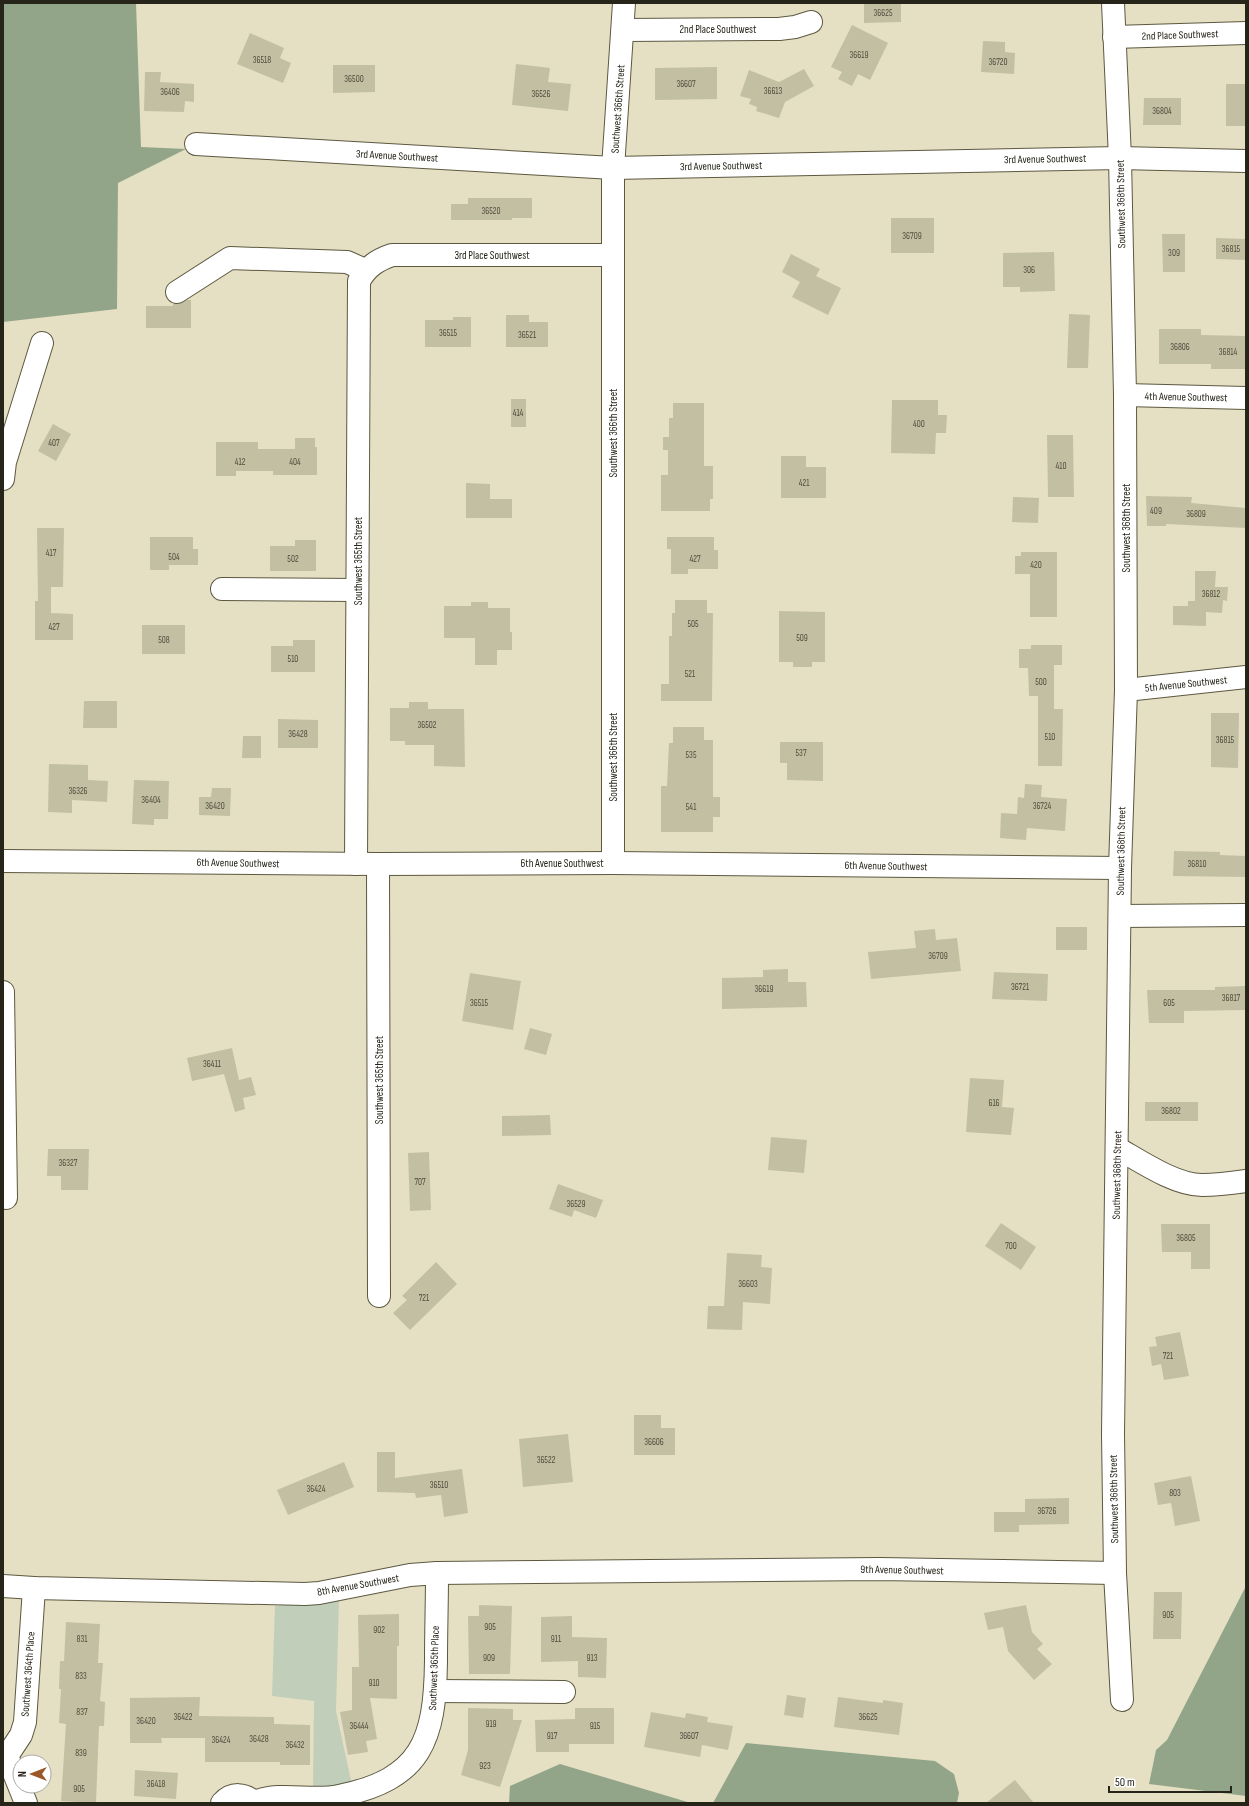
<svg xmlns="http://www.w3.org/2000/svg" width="1249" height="1806" viewBox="0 0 1249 1806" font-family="'Sofia Sans Condensed',sans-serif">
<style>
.green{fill:#c1cfba}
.forest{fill:#93a588}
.building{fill:#c3bfa3}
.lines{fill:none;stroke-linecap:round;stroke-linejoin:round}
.minor-casing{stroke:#5c5840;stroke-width:24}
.minor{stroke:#fff;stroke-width:22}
.labels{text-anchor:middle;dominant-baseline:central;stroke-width:3;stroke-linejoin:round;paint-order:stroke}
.number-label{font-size:9px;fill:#4e4c3c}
.street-label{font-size:11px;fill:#27251a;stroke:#fff}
</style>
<rect width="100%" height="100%" fill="#e5e0c4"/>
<path class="green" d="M339 1600 336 1711 352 1785 313 1789 314 1701 272 1696 275 1606Z"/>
<g class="forest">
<path d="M3 3H136L141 147 186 149 118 183 117 309 3 322Z"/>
<path d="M1246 1586V1796L1149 1784 1156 1750 1167 1740Z"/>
<path d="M746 1743 935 1761 954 1774 959 1793 957 1803H713Z"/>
<path d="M560 1764 691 1803H509L510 1786Z"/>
</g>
<g class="building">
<path d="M864 3H901V22L864 23Z"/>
<path d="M852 25 888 43 870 80 858 74 852 86 838 79 842 72 831 67Z"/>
<path d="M250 33 284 48 280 58 291 63 283 83 237 64Z"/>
<path d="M983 41 1005 42V52L1015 53 1014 74 981 72Z"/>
<path d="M516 64 550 68 548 82 571 84 568 111 512 105Z"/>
<path d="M333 65H375V92L333 93Z"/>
<path d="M717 67V99L655 100V68Z"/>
<path d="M804 69 814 86 785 102 779 118 756 111 757 107 749 104 751 99 740 96 749 70 779 82Z"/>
<path d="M145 72H161L160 82 194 84V102L185 101 184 112 144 111Z"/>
<rect x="1226" y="84" width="20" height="42"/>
<path d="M1144 98H1181V125H1143Z"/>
<path d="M468 198H532V218H512V220H451V204H468Z"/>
<rect x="891" y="218" width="43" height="35"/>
<path d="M1162 234H1185V272H1163Z"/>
<path d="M1216 238 1246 239V260L1216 259Z"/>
<path d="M1054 252 1055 291 1020 292V287H1003V253Z"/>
<path d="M791 254 820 269 816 276 841 288 828 315 792 297 800 282 782 272Z"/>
<path d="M187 300H191V328H146V306H173V304H178Z"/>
<path d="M1069 314 1090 315 1088 368H1067Z"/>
<path d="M506 315H529V322H548V347H506Z"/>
<path d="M453 317H471V347H425V320H453Z"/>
<path d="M1159 329H1201V335L1246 336V369H1211V364H1159Z"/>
<rect x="511" y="399" width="15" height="28"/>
<path d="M892 400H938V415H947L946 433H936L935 454 891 453Z"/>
<path d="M673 403H704V466H713V499H710V511H661V475H668V450H663V437H669V418H673Z"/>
<path d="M53 424 71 434 56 461 38 451Z"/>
<path d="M1047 435H1073L1074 497H1048Z"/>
<path d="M295 438H315V447H317V475H273V471H236V476H216V442H258V449H295Z"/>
<path d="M781 456H806V467H826V498H781Z"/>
<path d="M466 483 490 484V499H512V518H466Z"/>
<path d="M1146 496 1192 497 1191 503 1246 508V528L1166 524V526H1147Z"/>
<path d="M1013 497 1039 498 1038 523 1012 522Z"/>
<path d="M37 528H64L63 587H51V613L73 614V640H35V601H38Z"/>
<path d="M150 537H193V549H198V565H169V570H150Z"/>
<path d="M667 537H714V550H718V569H688V574H671V549H667Z"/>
<path d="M295 540H316V571H270V546H295Z"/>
<path d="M1021 552H1057V617H1030V574H1015V556H1021Z"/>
<path d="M1195 571H1216L1215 587H1228L1227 601 1223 600 1222 613 1206 612V626L1173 625V606H1188V601H1195Z"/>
<path d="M675 600H707V613H713L712 701H661V684H669V636H672V613H675Z"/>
<path d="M471 602H488V608H510V632H512V650H497V665H475V638H444V606H471Z"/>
<path d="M779 611 825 612V662H812V667H793V662H779Z"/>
<rect x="142" y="625" width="43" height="29"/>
<path d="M293 640H315V672H271V646H293Z"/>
<path d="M1031 645H1062V665H1054V709H1063L1062 766H1038V696H1029L1028 668H1019V649H1031Z"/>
<path d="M84 701H117V728H83Z"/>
<path d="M409 702H428V709H464L465 767 434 766V745H405V741H390V708H409Z"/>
<path d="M1211 713H1239L1238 768 1211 767Z"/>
<path d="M278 719 318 720V748H278Z"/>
<path d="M673 727H704V740H713V797H720V817H713V832H661V786H667L669 743H673Z"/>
<path d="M243 736H261V758H242Z"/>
<path d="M780 742H823V781L787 780V763H780Z"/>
<path d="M49 764 88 765V780L108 781 107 802 72 800V813L48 812Z"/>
<path d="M134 780 169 781 168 819H154V825L132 824Z"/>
<path d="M1025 784 1042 785 1041 797 1067 799 1065 831 1027 828 1026 840 1000 838 1001 813 1017 814 1018 797 1024 798Z"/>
<path d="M212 788H231L230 816 199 815V797H211Z"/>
<path d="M1174 851 1220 852V855L1246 856V877L1173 876Z"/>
<rect x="1056" y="927" width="31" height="23"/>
<path d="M935 929 936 940 957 938 961 971 871 979 868 952 916 948 914 931Z"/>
<path d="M788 969V982H806L807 1007 722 1009V978L763 977V970Z"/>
<path d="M994 972 1048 974 1047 1001 992 999Z"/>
<path d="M470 973 521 981 513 1030 462 1021Z"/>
<path d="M1246 986V1010L1184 1011V1023H1149L1147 990H1215V987Z"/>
<path d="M530 1028 552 1034 546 1055 524 1049Z"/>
<path d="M232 1048 239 1080 251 1077 256 1095 243 1098 245 1109 235 1112 224 1074 192 1081 187 1058Z"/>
<path d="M970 1078 1004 1080 1002 1107 1014 1108 1011 1135 966 1132Z"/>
<rect x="1145" y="1102" width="53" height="19"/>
<path d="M550 1115 551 1135 502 1136V1116Z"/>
<path d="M771 1137 807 1140 804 1173 768 1170Z"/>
<path d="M48 1149H89L88 1190H61V1176H47Z"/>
<path d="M429 1152 431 1210 410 1211 408 1153Z"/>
<path d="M558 1184 603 1200 596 1218 574 1210 572 1217 549 1209Z"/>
<path d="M1001 1223 1036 1247 1021 1270 985 1246Z"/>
<path d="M1161 1224H1210V1269H1191V1252H1162Z"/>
<path d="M727 1253 762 1255 761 1267 772 1268 770 1304 743 1302 742 1330 707 1329 708 1306H724Z"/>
<path d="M436 1262 457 1284 410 1330 393 1313 407 1300 402 1296Z"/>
<path d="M1180 1332 1189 1376 1164 1380 1161 1364 1152 1366 1149 1347 1157 1346 1155 1337Z"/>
<path d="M634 1415H661V1428H675V1455H634Z"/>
<path d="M568 1434 573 1482 523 1487 519 1439Z"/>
<path d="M377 1452H395V1478L462 1469 468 1513 444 1517 441 1495 416 1498 415 1493 377 1492Z"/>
<path d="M344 1462 354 1487 288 1515 277 1490Z"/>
<path d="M1191 1476 1200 1521 1175 1526 1171 1503 1158 1505 1154 1483Z"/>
<path d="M1069 1498V1524L1019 1525V1532H994V1512H1025V1499Z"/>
<path d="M1154 1592H1182L1181 1639H1153Z"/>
<path d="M479 1605 512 1606 510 1674H469L468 1616H479Z"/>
<path d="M1026 1605 1032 1632 1043 1644 1037 1649 1052 1664 1034 1680 1008 1651 1003 1627 988 1630 984 1613Z"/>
<path d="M399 1614V1646H397V1699L370 1698 377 1739 366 1741 368 1752 348 1755 340 1712 352 1710V1667H359L358 1615Z"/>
<path d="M572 1616V1637L607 1638 606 1678 578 1677V1661L541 1662V1617Z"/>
<path d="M66 1622 100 1624 98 1663H103L100 1701 105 1702 104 1726H99L96 1803 61 1801 66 1724 59 1723 61 1689H59L60 1661H64Z"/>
<path d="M787 1695 806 1698 803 1718 784 1715Z"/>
<path d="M200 1697 199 1716 274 1717V1724L310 1725V1765H280V1762H205V1738H161L162 1743H130V1698Z"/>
<path d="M838 1697 883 1703V1700L903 1703 899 1735 834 1727Z"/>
<path d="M468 1708 513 1709V1720H522L500 1787 461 1775 468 1750Z"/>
<path d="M575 1708H614V1744H569V1752H536L535 1720 575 1719Z"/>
<path d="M651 1712 685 1718 686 1713 708 1717 707 1722 733 1726 728 1750 702 1745 700 1757 644 1747Z"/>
<path d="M135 1770 178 1773 176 1799 134 1796Z"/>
<path d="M1015 1780 1034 1803H986Z"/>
</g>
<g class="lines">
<defs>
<g id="minor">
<path d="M1113 3 1120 158 1125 395 1126 690 1120 868 1113 1434 1115 1573 1122 1700"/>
<path d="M624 30 779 29 795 27 811 22"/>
<path d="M1114 37 1246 33"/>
<path d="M196 144 613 168 1120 158 1246 161"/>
<path d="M177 292 230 258 347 262 365 270"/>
<path d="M1125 395 1246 398"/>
<path d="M3 479 5 462 42 343"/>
<path d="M222 589 357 590"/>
<path d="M1126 690 1246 677"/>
<path d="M3 861 378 864 613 863 1120 868"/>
<path d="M613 863V168L624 3"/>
<path d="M356 864 359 281C367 267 377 260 392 255H613"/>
<path d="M378 864 379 1296"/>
<path d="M1120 916 1246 915"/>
<path d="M3 992 6 1198"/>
<path d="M1117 1148C1140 1161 1175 1185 1202 1185 1217 1185 1232 1183 1246 1181"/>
<path d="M3 1586 34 1588 305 1594 319 1593 410 1575 437 1573 880 1569 1115 1573"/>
<path d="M435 1691 564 1692"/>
<path d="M255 1802C281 1791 311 1802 339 1796 422 1779 435 1740 436 1661 436 1631 437 1602 437 1573"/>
<path d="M26 1803 7 1756 21 1735 25 1722 34 1588"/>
<path d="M222 1803C232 1792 245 1793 255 1803"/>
</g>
</defs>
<use href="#minor" class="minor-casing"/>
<use href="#minor" class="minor"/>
</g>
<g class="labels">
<g class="number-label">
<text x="883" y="13">36625</text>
<text x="859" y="55">36619</text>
<text x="262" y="60">36518</text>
<text x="998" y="62">36720</text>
<text x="354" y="79">36500</text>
<text x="686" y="84">36607</text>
<text x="773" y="91">36613</text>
<text x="170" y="92">36406</text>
<text x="541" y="94">36526</text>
<text x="1162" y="111">36804</text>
<text x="491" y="211">36520</text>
<text x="912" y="236">36709</text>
<text x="1231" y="249">36815</text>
<text x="1174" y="253">309</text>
<text x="1029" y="270">306</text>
<text x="448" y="333">36515</text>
<text x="527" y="335">36521</text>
<text x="1180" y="347">36806</text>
<text x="1228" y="352">36814</text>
<text x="518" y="413">414</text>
<text x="919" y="424">400</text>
<text x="54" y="443">407</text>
<text x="240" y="462">412</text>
<text x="295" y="462">404</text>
<text x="1061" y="466">410</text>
<text x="804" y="483">421</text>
<text x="1156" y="511">409</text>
<text x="1196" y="514">36809</text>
<text x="51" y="553">417</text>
<text x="174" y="557">504</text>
<text x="293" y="559">502</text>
<text x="695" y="559">427</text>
<text x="1036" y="565">420</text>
<text x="1211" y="594">36812</text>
<text x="693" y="624">505</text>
<text x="54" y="627">427</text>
<text x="802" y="638">509</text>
<text x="164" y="640">508</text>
<text x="293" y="659">510</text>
<text x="690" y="674">521</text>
<text x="1041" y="682">500</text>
<text x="427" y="725">36502</text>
<text x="298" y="734">36428</text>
<text x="1050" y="737">510</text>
<text x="1225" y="740">36815</text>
<text x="801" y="753">537</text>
<text x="691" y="755">535</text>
<text x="78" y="791">36326</text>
<text x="151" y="800">36404</text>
<text x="215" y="806">36420</text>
<text x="1042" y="806">36724</text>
<text x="691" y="807">541</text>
<text x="1197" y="864">36810</text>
<text x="938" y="956">36709</text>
<text x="1020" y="987">36721</text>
<text x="764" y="989">36619</text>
<text x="1231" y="998">36817</text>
<text x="479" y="1003">36515</text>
<text x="1169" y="1003">605</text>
<text x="212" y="1064">36411</text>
<text x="994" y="1103">616</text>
<text x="1171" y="1111">36802</text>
<text x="68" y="1163">36327</text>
<text x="420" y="1182">707</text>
<text x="576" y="1204">36529</text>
<text x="1186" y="1238">36805</text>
<text x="1011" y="1246">700</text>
<text x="748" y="1284">36603</text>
<text x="424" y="1298">721</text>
<text x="1168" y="1356">721</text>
<text x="654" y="1442">36606</text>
<text x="546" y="1460">36522</text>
<text x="439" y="1485">36510</text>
<text x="316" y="1489">36424</text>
<text x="1175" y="1493">803</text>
<text x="1047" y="1511">36726</text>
<text x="1168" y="1615">905</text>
<text x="490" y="1627">905</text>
<text x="379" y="1630">902</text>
<text x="82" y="1639">831</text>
<text x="556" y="1639">911</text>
<text x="489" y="1658">909</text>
<text x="592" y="1658">913</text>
<text x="81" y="1676">833</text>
<text x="374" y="1683">910</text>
<text x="82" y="1712">837</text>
<text x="183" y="1717">36422</text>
<text x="868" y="1717">36625</text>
<text x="146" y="1721">36420</text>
<text x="491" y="1724">919</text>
<text x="359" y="1726">36444</text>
<text x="595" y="1726">915</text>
<text x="552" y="1736">917</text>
<text x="689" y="1736">36607</text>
<text x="259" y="1739">36428</text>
<text x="221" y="1740">36424</text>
<text x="295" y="1745">36432</text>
<text x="81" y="1753">839</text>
<text x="485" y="1766">923</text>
<text x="156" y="1784">36418</text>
<text x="79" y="1789">905</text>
</g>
<g class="street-label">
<text x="718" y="29">2nd Place Southwest</text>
<text transform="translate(1180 35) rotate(-2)">2nd Place Southwest</text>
<text transform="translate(618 109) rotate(-86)">Southwest 366th Street</text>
<text transform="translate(397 156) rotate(3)">3rd Avenue Southwest</text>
<text transform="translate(1045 159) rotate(-1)">3rd Avenue Southwest</text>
<text transform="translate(721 166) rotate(-1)">3rd Avenue Southwest</text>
<text transform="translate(1121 204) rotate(-91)">Southwest 368th Street</text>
<text x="492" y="255">3rd Place Southwest</text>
<text transform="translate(1186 397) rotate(1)">4th Avenue Southwest</text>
<text transform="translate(613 433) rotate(-90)">Southwest 366th Street</text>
<text transform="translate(1126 528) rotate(-90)">Southwest 368th Street</text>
<text transform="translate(358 561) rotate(-90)">Southwest 365th Street</text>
<text transform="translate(1186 684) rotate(-6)">5th Avenue Southwest</text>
<text transform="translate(613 757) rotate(-90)">Southwest 366th Street</text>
<text transform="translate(1121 851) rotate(-89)">Southwest 368th Street</text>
<text transform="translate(238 863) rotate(1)">6th Avenue Southwest</text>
<text x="562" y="863">6th Avenue Southwest</text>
<text transform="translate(886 866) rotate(1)">6th Avenue Southwest</text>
<text transform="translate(379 1080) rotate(-90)">Southwest 365th Street</text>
<text transform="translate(1117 1175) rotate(-89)">Southwest 368th Street</text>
<text transform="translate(1114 1499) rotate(-91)">Southwest 368th Street</text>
<text transform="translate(902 1570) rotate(1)">9th Avenue Southwest</text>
<text transform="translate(358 1585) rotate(-10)">8th Avenue Southwest</text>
<text transform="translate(434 1668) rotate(-88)">Southwest 365th Place</text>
<text transform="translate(28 1674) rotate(-86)">Southwest 364th Place</text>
</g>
</g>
<rect width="1249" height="1806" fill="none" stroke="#27251a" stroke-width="8"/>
<g transform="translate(32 1774) rotate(270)"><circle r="19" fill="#ffffff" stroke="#a9a8a3"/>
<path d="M0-3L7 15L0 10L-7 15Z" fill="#9a5727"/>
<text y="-6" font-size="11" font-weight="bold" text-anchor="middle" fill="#27251a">N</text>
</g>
<path d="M1109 1786v6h122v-6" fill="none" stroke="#27251a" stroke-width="2"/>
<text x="1115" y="1786" font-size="12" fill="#27251a" stroke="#ffffff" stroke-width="3" paint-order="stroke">50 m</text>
</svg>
